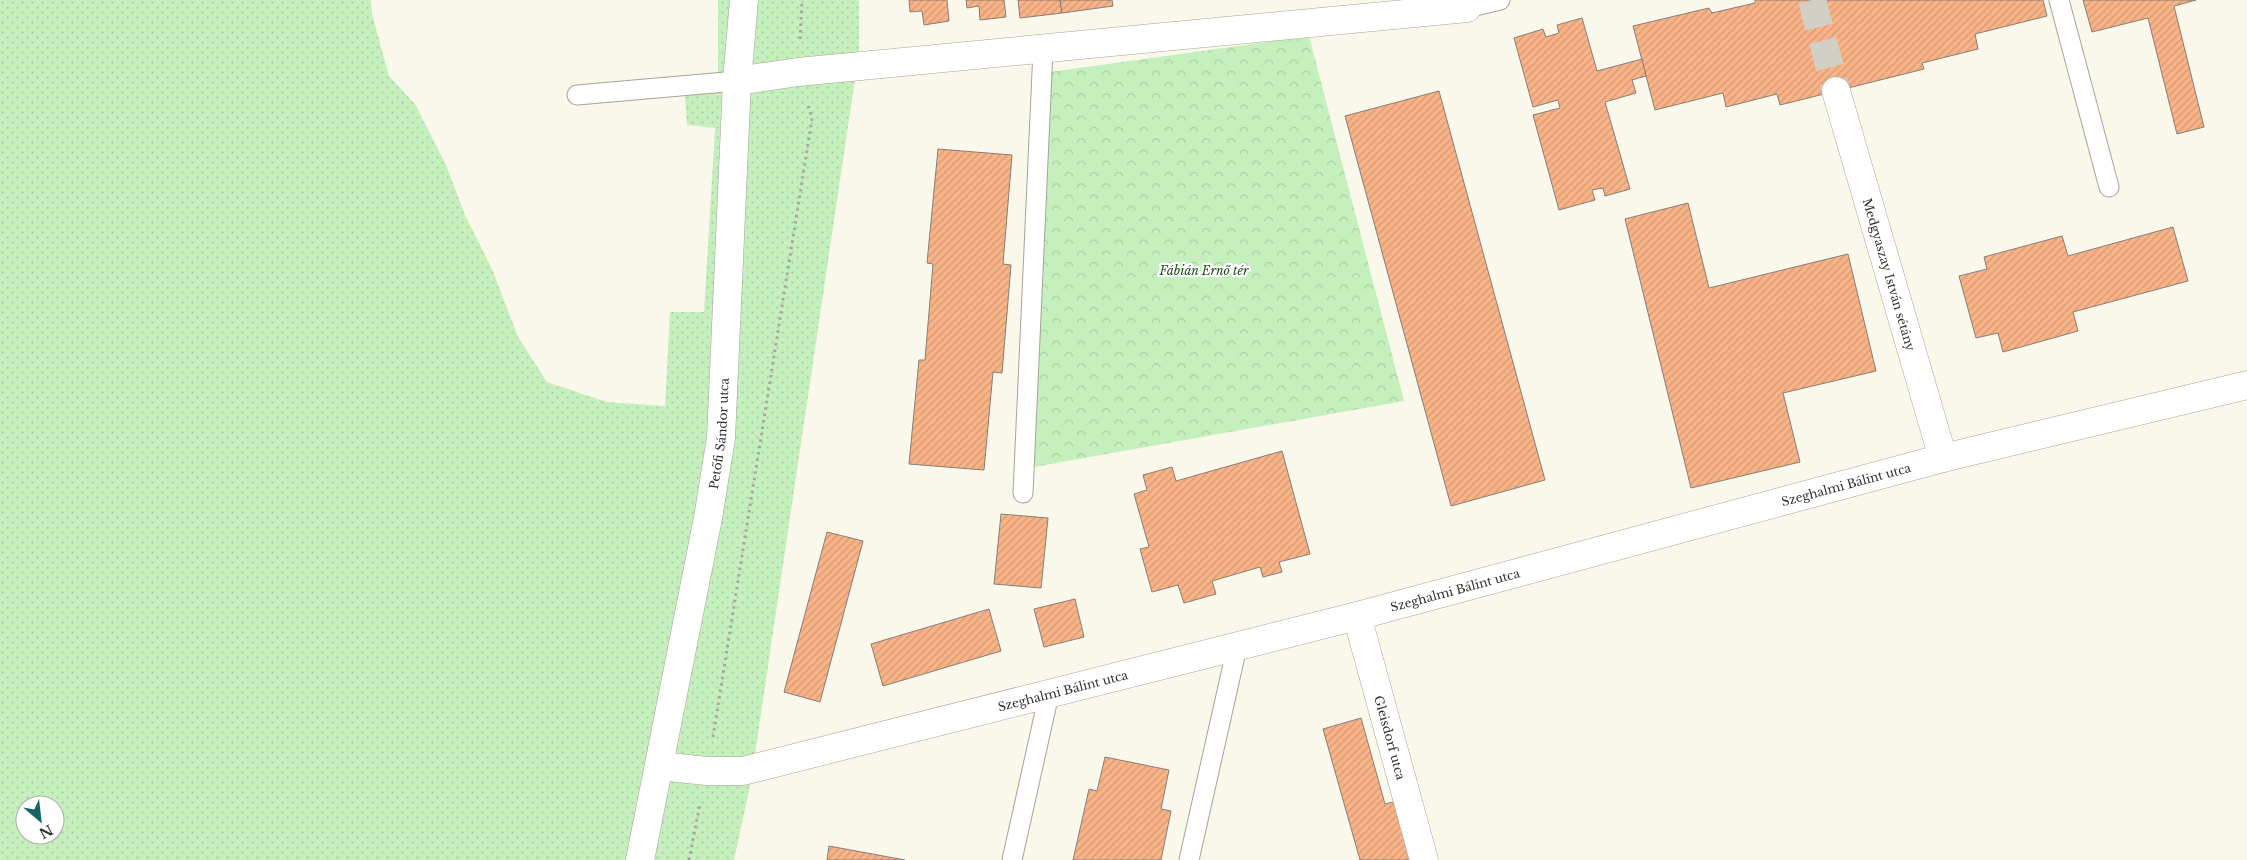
<svg xmlns="http://www.w3.org/2000/svg" width="2247" height="860" viewBox="0 0 2247 860" font-family="'Libre Baskerville',serif">
<style>
.grass{fill:url(#grass-dots);fill-rule:evenodd}
.park{fill:url(#park-crowns)}
.building{fill:url(#building-hatch);stroke:#897d77}
.lines{fill:none;stroke-linecap:round;stroke-linejoin:round}
.minor-tunnel{stroke:#d2d0c5;stroke-width:28;stroke-dasharray:28 14;stroke-linecap:butt}
.service-casing{stroke:#a6a398;stroke-width:21}
.minor-casing{stroke:#a6a398;stroke-width:29}
.secondary-casing{stroke:#a6a398;stroke-width:29}
.path{stroke:#a8a79d;stroke-width:3;stroke-dasharray:2.5 4;stroke-linecap:butt}
.service{stroke:#fff;stroke-width:19}
.minor{stroke:#fff;stroke-width:28}
.secondary{stroke:#fff;stroke-width:28}
.labels{text-anchor:middle;dominant-baseline:central;stroke-width:4.5;stroke-linejoin:round;paint-order:stroke}
.park-label{font-size:12px;font-style:italic;fill:#194a0f;stroke:#fff}
.street-label{font-size:12px;fill:#31302b;stroke:#fff}
</style>
<defs>
<pattern id="grass-dots" width="8" height="8" patternUnits="userSpaceOnUse" patternTransform="scale(1.25)"><rect width="8" height="8" fill="#c5f0bd"/><path d="M2 2h.1M6 6h.1" fill="none" stroke="#aacea3" stroke-width="1.8" stroke-linecap="round"/></pattern>
<pattern id="park-crowns" width="20" height="18" patternUnits="userSpaceOnUse" patternTransform="scale(1.25)"><rect width="20" height="18" fill="#c5f0bd"/><path d="M2 6a3 3 0 1 1 6 0M12 15a3 3 0 1 1 6 0" fill="none" stroke="#aacea3"/></pattern>
<pattern id="building-hatch" width="6" height="6" patternUnits="userSpaceOnUse" patternTransform="scale(1.25)"><rect width="6" height="6" fill="#f8b387"/><path d="M-1 1l2-2M0 6l6-6M5 7l2-2" fill="none" stroke="#d59a75"/></pattern>
</defs>
<rect width="100%" height="100%" fill="#faf8eb"/>
<path class="grass" d="M0 0H371L372 14 389 76 415 104 446 165 465 215 492 269 518 337 547 382 607 402 665 406 670 312H704L715 128 687 125 684 85 718 74V0H859V52L751 781 734 860H0ZM25 805H55V835H25Z"/>
<path class="park" d="M1309 36 1404 401 1034 467 1050 72Z"/>
<g class="building">
<path d="M909 0H947L949 21 924 25 922 11 910 12Z"/>
<path d="M966 0H1004L1006 17 980 20 979 6 967 8Z"/>
<path d="M1018 0H1060L1062 13 1020 18Z"/>
<path d="M1060 0H1112L1113 6 1062 13Z"/>
<path d="M1755 0H2043L2047 16 1975 34 1978 49 1922 63 1924 69 1780 105 1777 94 1726 107 1723 93 1655 110 1633 26 1709 8 1712 13 1755 3Z"/>
<path d="M2083 0H2196L2174 6 2204 127 2177 134 2148 18 2092 32Z"/>
<path d="M1582 18 1597 71 1642 59 1646 76 1632 80 1636 93 1605 102 1630 189 1605 196 1603 188 1592 190 1595 200 1559 210 1533 115 1560 108 1558 100 1533 107 1514 38 1543 29 1546 37 1559 33 1557 25Z"/>
<path d="M1439 91 1545 480 1451 506 1345 116Z"/>
<path d="M938 149 1012 155 1003 264 1011 265 1002 373 993 372 984 470 909 464 919 360H925L933 264 927 263Z"/>
<path d="M1688 203 1709 288 1848 254 1876 371 1783 393 1800 462 1691 488 1625 219Z"/>
<path d="M2173 227 2188 281 2073 312 2078 331 2003 352 1998 333 1976 338 1959 276 1987 269 1984 257 2062 236 2068 256Z"/>
<path d="M1282 451 1310 554 1279 562 1282 572 1263 577 1260 567 1212 581 1216 594 1184 603 1178 585 1152 592 1140 549 1149 547 1134 494 1147 490 1143 475 1172 467 1176 481Z"/>
<path d="M1001 514 1048 518 1041 588 994 584Z"/>
<path d="M827 532 863 541 820 702 784 692Z"/>
<path d="M1075 599 1084 637 1044 647 1034 609Z"/>
<path d="M989 609 1001 651 883 686 871 644Z"/>
<path d="M1361 718 1385 804 1401 800 1418 860H1360L1323 729Z"/>
<path d="M1105 757 1169 770 1161 809 1171 811 1161 860H1073L1089 789 1097 791Z"/>
<path d="M829 846 905 860H827Z"/>
</g>
<g class="lines">
<path class="minor-tunnel" d="M1812 0 1836 91"/>
<defs>
<g id="service">
<path d="M2059 0 2109 187"/>
<path d="M1467 8 1500 0"/>
<path d="M577 95 737 81"/>
<path d="M1023 493 1043 50"/>
<path d="M1012 860 1049 694"/>
<path d="M1189 860 1237 647"/>
</g>
<g id="minor">
<path d="M737 81 798 72 1467 8"/>
<path id="s1" d="M1836 91 1943 458"/>
<path id="s2" d="M1357 616 1424 860"/>
<path id="s3" d="M659 766 707 771H743L1357 616 1943 458 2247 385"/>
</g>
<g id="secondary">
<path id="s4" d="M640 860 708 518 721 438 737 81 744 0"/>
</g>
</defs>
<use href="#service" class="service-casing"/>
<use href="#minor" class="minor-casing"/>
<use href="#secondary" class="secondary-casing"/>
<g class="path">
<path d="M800 39 802 0"/>
<path d="M713 737 812 119 808 104"/>
<path d="M689 860 700 804"/>
</g>
<use href="#service" class="service"/>
<use href="#minor" class="minor"/>
<use href="#secondary" class="secondary"/>
</g>
<g class="labels">
<g class="park-label">
<text x="1204" y="270">Fábián Ernő tér</text>
</g>
<g class="street-label">
<text stroke="none"><textPath href="#s1" startOffset="191">Medgyaszay István sétány</textPath></text>
<text stroke="none"><textPath href="#s4" startOffset="434">Petőfi Sándor utca</textPath></text>
<text stroke="none"><textPath href="#s3" startOffset="1224">Szeghalmi Bálint utca</textPath></text>
<text stroke="none"><textPath href="#s3" startOffset="819">Szeghalmi Bálint utca</textPath></text>
<text stroke="none"><textPath href="#s3" startOffset="414">Szeghalmi Bálint utca</textPath></text>
<text stroke="none"><textPath href="#s2" startOffset="126">Gleisdorf utca</textPath></text>
</g>
</g>
<g transform="translate(40 820) rotate(152)"><circle r="24" fill="#ffffff" stroke="#adacaa"/>
<path d="M0-4L9 19L0 12L-9 19Z" fill="#146368"/>
<text y="-8" font-size="14" font-weight="bold" text-anchor="middle" fill="#31302b">N</text>
</g>
</svg>
